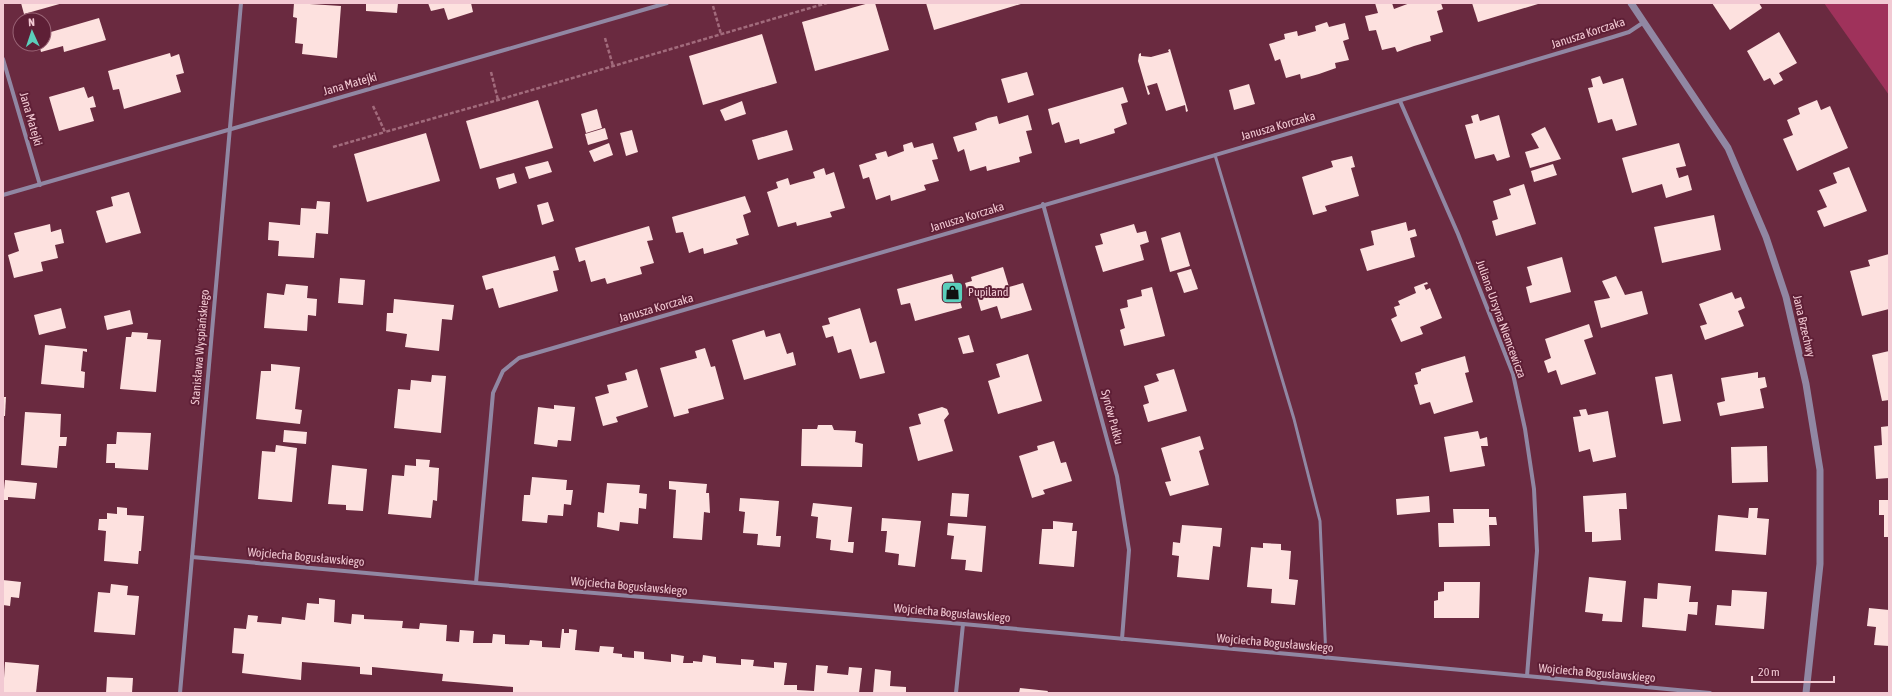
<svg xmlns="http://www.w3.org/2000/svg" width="1892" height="696" viewBox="0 0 1892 696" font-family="'Asap Condensed',sans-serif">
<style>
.green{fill:#9f325b}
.building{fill:#fde1df}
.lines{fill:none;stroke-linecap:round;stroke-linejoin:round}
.path{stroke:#a26b7c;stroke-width:2.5;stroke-dasharray:4 2;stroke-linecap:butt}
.service{stroke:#9187a3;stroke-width:3}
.minor{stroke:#9187a3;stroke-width:4}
.tertiary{stroke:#9187a3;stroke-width:7}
.labels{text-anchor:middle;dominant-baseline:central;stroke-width:4;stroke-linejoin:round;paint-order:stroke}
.street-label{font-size:12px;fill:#f2c9d3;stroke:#5e1f36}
.poi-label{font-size:12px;fill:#f2c9d3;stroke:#5e1f36;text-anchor:start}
</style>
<rect width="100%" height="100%" fill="#6a2a40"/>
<path class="green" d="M1824 3H1889V95Z"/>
<g class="building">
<path d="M21 3H63L24 14Z"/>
<path d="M294 3 341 6 337 58 302 54 303 44 295 43 297 18 293 17Z"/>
<path d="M366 3H398L397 13 366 11Z"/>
<path d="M428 3H471L473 12 448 20 444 8 431 11Z"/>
<path d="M869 3H875L889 50 815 71 802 22Z"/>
<path d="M926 3H1024L934 30Z"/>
<path d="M1375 3H1392L1394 9 1410 3H1441L1443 9 1437 11 1443 32 1430 36 1431 41 1414 46 1397 52 1395 47 1382 50 1376 30 1369 31 1365 16 1378 13Z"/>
<path d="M1472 3H1537L1538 4 1478 22Z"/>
<path d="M1712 3H1759L1762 8 1730 30Z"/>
<path d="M99 18 106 40 64 52 63 46 41 52 39 44H44V34Z"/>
<path d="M1327 22 1329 27 1345 23 1349 39 1343 41 1349 60 1335 63 1336 68 1319 74 1301 79 1300 74 1286 78 1280 59 1275 61 1269 44 1285 39 1284 34 1297 31 1298 36 1316 31 1315 26Z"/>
<path d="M1779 32 1797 63 1779 73 1783 80 1774 85 1770 78 1764 81 1747 51Z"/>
<path d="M762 34 777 83 703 105 689 56Z"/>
<path d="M1170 49 1188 111 1186 112 1185 105 1166 111 1157 83 1147 86 1150 94 1148 95 1138 61 1139 54 1141 53V56L1151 57 1169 52 1168 50Z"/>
<path d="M170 53 171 57 179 54 184 73 176 75 181 92 124 109 119 89 113 90 108 71Z"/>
<path d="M1027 72 1034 95 1008 103 1001 79Z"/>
<path d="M1600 76 1603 84 1623 78 1637 125 1616 131 1612 119 1598 123 1588 88 1593 87 1591 79Z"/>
<path d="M1249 84 1255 104 1234 110 1229 90Z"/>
<path d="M84 87 88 98 93 96 96 107 90 108 94 121 59 131 49 97Z"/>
<path d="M1123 87 1128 102 1121 104 1127 124 1114 129 1115 133 1080 144 1079 139 1065 143 1059 122 1052 125 1048 109Z"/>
<path d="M538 100 553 148 480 169 466 121Z"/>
<path d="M1817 100 1821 110 1830 106 1848 148 1797 171 1783 139 1793 135 1787 120 1800 114 1798 108Z"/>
<path d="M742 101 746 114 725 121 720 110Z"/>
<path d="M597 109 602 128 586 133 581 114Z"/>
<path d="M1478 114 1480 121 1499 115 1510 157 1497 161 1494 154 1475 159 1465 125 1473 123 1471 116Z"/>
<path d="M1028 115 1032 130 1026 131 1032 153 1019 157 1020 162 987 171 986 166 970 171 964 149 958 152 953 137 977 130 975 123 988 118 997 116 999 124Z"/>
<path d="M1545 127 1561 159 1530 168 1525 152 1539 148 1531 134Z"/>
<path d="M605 128 608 139 588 145 585 134Z"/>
<path d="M632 130 638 152 626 156 620 133Z"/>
<path d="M787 130 793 150 758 160 752 140Z"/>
<path d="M426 133 440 181 367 202 354 154Z"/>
<path d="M912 142 914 148 933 143 938 159 932 160 939 181 924 185 926 190 891 201 890 195 876 200 869 177 863 179 859 165 877 159 875 154 886 151 888 157 904 151 903 145Z"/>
<path d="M609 143 613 155 594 162 589 151Z"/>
<path d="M1679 143 1686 166 1676 168 1679 178 1688 175 1692 190 1666 198 1662 184 1632 193 1622 158Z"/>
<path d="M1352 156 1355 167 1351 168 1359 196 1325 206 1327 211 1313 215 1302 177 1333 167 1331 161Z"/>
<path d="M548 161 552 172 529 179 525 167Z"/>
<path d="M1553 164 1557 175 1534 182 1531 171Z"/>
<path d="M1849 167 1867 211 1824 227 1817 211 1827 207 1819 190 1837 183 1833 173Z"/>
<path d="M824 168 826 175 834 172 845 208 830 212 832 217 797 226 796 222 778 227 767 192 778 188 776 182 788 178 790 185 800 182 815 178 813 172Z"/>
<path d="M514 173 517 183 499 189 496 178Z"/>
<path d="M1524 184 1536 224 1496 236 1492 221 1498 219 1493 201 1511 195 1509 189Z"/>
<path d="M129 192 141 233 106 243 96 211 113 206 111 197Z"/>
<path d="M745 196 751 212 743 215 749 235 736 239 738 244 704 254 703 248 689 253 683 232 676 233 672 217Z"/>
<path d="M317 201 330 202 328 234 316 233 314 258 278 256 279 241 268 240 269 222 300 225 301 208 316 209Z"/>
<path d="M548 202 554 221 542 225 537 205Z"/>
<path d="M1714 215 1721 250 1662 263 1654 227Z"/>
<path d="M1406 222 1408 231 1415 229 1417 236 1410 238 1415 257 1367 271 1360 249 1374 245 1371 231Z"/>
<path d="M50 224 51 232 61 229 64 243 55 245 58 258 41 262 43 271 14 278 8 255 19 251 14 233Z"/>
<path d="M1134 224 1137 233 1146 231 1149 242 1140 245 1144 260 1103 272 1095 246 1103 244 1100 234Z"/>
<path d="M649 226 653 240 647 241 654 263 640 267 642 274 607 284 605 278 591 282 585 260 579 262 575 248Z"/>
<path d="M1180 232 1190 266 1170 272 1161 238Z"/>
<path d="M1889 254V309L1862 316 1850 271 1870 266 1868 260Z"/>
<path d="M555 256 559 270 553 271 558 291 499 308 493 288 486 290 482 276Z"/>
<path d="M1562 257 1571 292 1530 303 1526 287 1532 285 1527 267Z"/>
<path d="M1003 267 1009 287 1023 283 1032 310 1001 319 997 306 981 311 975 290 968 292 965 283 972 281 971 277Z"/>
<path d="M1191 269 1198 289 1184 293 1177 273Z"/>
<path d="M952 274 962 308 915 321 910 303 901 305 897 289Z"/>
<path d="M1616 276 1625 295 1642 291 1648 314 1601 328 1594 301 1610 298 1602 281Z"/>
<path d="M340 278 365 280 363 305 338 303Z"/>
<path d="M1427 282 1428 284 1424 285 1426 290 1430 288 1442 318 1420 327 1423 334 1401 342 1391 319 1397 316 1394 307 1400 305 1398 301 1416 293 1414 287Z"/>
<path d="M286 284 308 286 307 298 317 299 316 316 308 315 307 331 264 328 267 293 284 295Z"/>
<path d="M1152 287 1165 336 1124 346 1120 330 1125 328 1120 309 1128 307 1127 300 1142 296 1141 290Z"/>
<path d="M1732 292 1735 299 1741 297 1745 308 1738 311 1744 326 1705 340 1700 326 1707 324 1699 304Z"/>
<path d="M394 299 454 305 452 320 442 319 439 351 405 347 407 334 386 331 387 313H393Z"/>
<path d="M61 308 66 328 39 335 34 315Z"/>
<path d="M860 308 870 343 876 341 885 373 860 379 851 349 838 353 833 336 826 338 822 326 830 324 828 318Z"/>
<path d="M130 310 133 324 107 330 104 316Z"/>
<path d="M1589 324 1593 337 1584 340 1596 374 1561 385 1556 370 1548 373 1544 361 1551 358 1545 339Z"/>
<path d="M764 330 766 337 780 333 787 354 793 352 796 365 744 380 732 340Z"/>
<path d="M132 332 148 333 147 339 161 340 156 392 120 389 126 337H131Z"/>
<path d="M969 335 974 352 963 354 958 338Z"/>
<path d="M45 345 87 349V352L83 351 81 371 85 372 84 388 41 384Z"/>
<path d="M705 348 711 367 715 366 724 399 688 409 689 413 674 417 660 368 697 358 695 351Z"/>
<path d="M1889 351V400L1882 401 1872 355Z"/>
<path d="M1028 354 1042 401 998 414 988 381 1000 377 996 364Z"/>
<path d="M1465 356 1469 372 1465 373 1473 402 1434 414 1430 402 1420 405 1414 385 1418 384 1415 373 1421 371V369Z"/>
<path d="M271 364 300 367 295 409 302 410 300 424 256 419 261 371H271Z"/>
<path d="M637 369 648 407 616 417 618 422 603 426 595 397 609 393 607 385 627 380 625 373Z"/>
<path d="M1174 369 1187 411 1148 422 1143 405 1149 403 1144 386 1159 381 1156 374Z"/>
<path d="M1758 372V378L1765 377 1767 387 1760 389 1764 408 1720 416 1717 403 1725 401 1721 378Z"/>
<path d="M1672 374 1681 421 1663 424 1655 377Z"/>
<path d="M432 375 446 376 441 433 394 428 398 389 410 390 411 380 431 382Z"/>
<path d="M3 397H6L5 416H3Z"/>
<path d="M554 405 575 407 571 441 558 440 557 447 534 444 538 407 554 409Z"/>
<path d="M942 407 947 409 949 414 944 420 953 451 918 461 909 427 921 424 918 414Z"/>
<path d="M1586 409 1588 415 1608 411 1616 457 1593 462 1590 449 1579 452 1573 417 1581 416 1579 410Z"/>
<path d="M25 412 61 414 60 437H67L66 446H59L57 468 21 465Z"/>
<path d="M818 425H832L834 430 856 431 855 442 863 444 862 467 801 466 802 429H817Z"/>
<path d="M1889 426V478L1876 479 1874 446 1882 445 1881 427Z"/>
<path d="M284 430 307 432 306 444 283 442Z"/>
<path d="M1478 431 1480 439 1487 437 1488 446H1481L1485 466 1450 472 1444 437Z"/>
<path d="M117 432 151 433 148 470 115 468V463H106L107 444H116Z"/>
<path d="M1200 436 1204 449 1199 451 1209 485 1170 496 1165 482 1171 481 1161 448Z"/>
<path d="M1054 441 1061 463 1066 462 1072 481 1043 490 1045 494 1032 498 1019 456 1038 450 1037 446Z"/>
<path d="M276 445 297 448 292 502 258 499 262 451 275 452Z"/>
<path d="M1767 446 1768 482 1732 483 1731 447Z"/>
<path d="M416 459 430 460 429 467 439 468 437 501 433 500 431 518 388 514 392 475 404 476 405 465 416 466Z"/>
<path d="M332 465 367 469 363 511 346 510V505L328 504Z"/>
<path d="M532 477 567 480 566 490H573L571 505 564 504 563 516 548 515 547 523 522 521 524 495H530Z"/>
<path d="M5 480 37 483 35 499 8 497V500H3Z"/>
<path d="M669 481 707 484 706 493H709L710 513 704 512 702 540 673 538 676 490 669 489Z"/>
<path d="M607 483 640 485 639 493 647 494 646 509 639 508 638 524 620 522 619 531 597 527 598 512 604 513Z"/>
<path d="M952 493 969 494 967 517 950 516Z"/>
<path d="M1626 493 1627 509H1619L1621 540 1592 542V532H1585L1583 496Z"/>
<path d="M1429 496 1430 512 1397 515 1396 499Z"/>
<path d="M740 498 779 501 776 536H781L780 547 757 545 758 534 743 533 745 512 739 511Z"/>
<path d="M1879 500H1889V537H1884V515H1879Z"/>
<path d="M813 503 852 507 848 542H854L853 553 830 550 831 540 816 538 818 517 811 516Z"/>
<path d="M117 507 127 508V515L144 516 141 551H139L138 564 104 561 106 531 98 530 99 519H107V513L117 514Z"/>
<path d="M1749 508H1758L1757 518 1769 519 1766 555 1715 551 1718 515 1748 518Z"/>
<path d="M1453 509H1489V517H1496L1497 525H1489L1490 546 1439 547 1438 523H1454Z"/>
<path d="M882 518 921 521 915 567 898 565 899 554 885 552 887 531H881Z"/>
<path d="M1053 521 1073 523 1072 531H1077L1074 567 1039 564 1042 529H1053Z"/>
<path d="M948 523 986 526 982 572 965 570 966 560 951 559 954 536 947 535Z"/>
<path d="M1182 525 1222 528 1220 547 1213 546 1209 580 1177 577 1179 556 1172 555 1173 542 1180 543Z"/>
<path d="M1263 543 1281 544V550L1291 551 1289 579 1298 580 1295 605 1271 603 1272 589 1247 587 1251 547 1263 548Z"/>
<path d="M1589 577 1626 581 1622 622 1602 621 1603 614 1585 612Z"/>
<path d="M3 580 21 582 19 598 11 597 10 606 3 605Z"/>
<path d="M1444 582H1480L1479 618H1434V601L1438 600V592L1444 591Z"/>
<path d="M1658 583 1691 586 1689 602H1698L1697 615 1688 614 1686 631 1642 627 1644 598 1657 599Z"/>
<path d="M111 584 128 586 127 595 139 596 135 635 94 632 98 592 110 593Z"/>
<path d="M1732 590 1767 592 1764 629 1715 625 1717 605 1731 606Z"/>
<path d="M319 598 335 600 334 622 351 624 352 614 364 615V619L403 621 402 628 419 629 420 623 447 625 446 641 459 642 460 630 474 631 473 643H492L493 634 505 635V644L529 645 530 640 542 641V647L560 648 562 629H564V633H569V629L577 630 575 650 599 652 600 646 614 647 613 653 622 654V657L634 658V651L644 652V659L671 662V654L684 656 683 663H693V661L702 662 703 655 716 657V663L741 665V659L754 660 753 666 774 668V662L787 663 784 685H797V690L814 691 816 665 828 666 827 673 848 675 849 667 862 668 859 693H513V687L442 681 443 674 372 667V675L360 674V667L302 662 301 680 242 673 244 654 232 653 234 628 246 629 248 615 258 616 257 622 270 623 281 624 282 617 305 620 307 603 319 604Z"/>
<path d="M1869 608 1889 610V646L1874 645 1876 627 1867 626Z"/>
<path d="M5 662 39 665 36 693H3Z"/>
<path d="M875 669 891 671 890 686 906 687V693H873Z"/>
<path d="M107 677 133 678 132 693H106Z"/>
<path d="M1020 688 1048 691 1047 693H1019Z"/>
</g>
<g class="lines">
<g class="path">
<path d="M713 6 721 34"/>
<path d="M605 38 613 66"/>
<path d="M491 72 498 100"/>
<path d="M373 106 385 132 498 100 827 3"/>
<path d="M333 147 385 132"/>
</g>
<path class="service" d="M1215 155 1294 419 1320 521 1326 658"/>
<g class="minor">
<path d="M3 59 40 185"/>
<path d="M1400 101 1458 234 1513 374 1525 429 1534 489 1537 551 1527 676"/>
<path d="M3 195 667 3"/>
<path d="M1043 204 1117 476 1129 550 1122 639"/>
<path d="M192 557 476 583 963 624 1710 693"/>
<path d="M476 583 493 393 503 371 519 358C884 253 1249 146 1613 37L1629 32 1644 22"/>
<path d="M180 693 241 3"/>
<path d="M956 693 963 624"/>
</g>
<path class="tertiary" d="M1631 3 1728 148 1766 237 1786 297 1806 384 1820 470V564L1806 693"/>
</g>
<defs>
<symbol id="shop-square" viewBox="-11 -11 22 22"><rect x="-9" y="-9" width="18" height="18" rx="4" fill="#5bcebb" stroke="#5e1f36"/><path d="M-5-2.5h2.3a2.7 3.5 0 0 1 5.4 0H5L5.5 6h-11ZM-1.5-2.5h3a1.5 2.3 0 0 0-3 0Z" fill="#111"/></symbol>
</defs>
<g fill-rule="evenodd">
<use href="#shop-square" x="940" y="280" width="25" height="25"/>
</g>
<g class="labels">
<g class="street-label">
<text transform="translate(1588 33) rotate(-18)">Janusza Korczaka</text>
<text transform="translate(350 84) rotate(-16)">Jana Matejki</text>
<text transform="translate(31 119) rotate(74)">Jana Matejki</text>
<text transform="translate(1278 126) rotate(-16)">Janusza Korczaka</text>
<text transform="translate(967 217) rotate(-17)">Janusza Korczaka</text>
<text transform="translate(656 308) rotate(-16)">Janusza Korczaka</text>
<text transform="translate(1501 319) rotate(70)">Juliana Ursyna Niemcewicza</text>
<text transform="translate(1804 326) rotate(77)">Jana Brzechwy</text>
<text transform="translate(200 347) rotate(-85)">Stanisława Wyspiańskiego</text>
<text transform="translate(1112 417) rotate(75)">Synów Pułku</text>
<text transform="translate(306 557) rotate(5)">Wojciecha Bogusławskiego</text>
<text transform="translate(629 586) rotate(5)">Wojciecha Bogusławskiego</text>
<text transform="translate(952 613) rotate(5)">Wojciecha Bogusławskiego</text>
<text transform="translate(1275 643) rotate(5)">Wojciecha Bogusławskiego</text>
<text transform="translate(1597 673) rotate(5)">Wojciecha Bogusławskiego</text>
</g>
<g class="poi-label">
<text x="968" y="292">Pupiland</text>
</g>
</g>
<rect width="1892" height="696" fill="none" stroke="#f2c9d3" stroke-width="8"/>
<g transform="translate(32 32) rotate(357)"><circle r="19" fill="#5e1f36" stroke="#996375"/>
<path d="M0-3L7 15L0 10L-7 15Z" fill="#5bcebb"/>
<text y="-6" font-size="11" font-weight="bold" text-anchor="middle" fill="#f2c9d3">N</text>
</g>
<path d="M1752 676v6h82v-6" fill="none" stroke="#f2c9d3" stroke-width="2"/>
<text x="1758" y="676" font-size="12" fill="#f2c9d3" stroke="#5e1f36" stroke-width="3" paint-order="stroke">20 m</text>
</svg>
